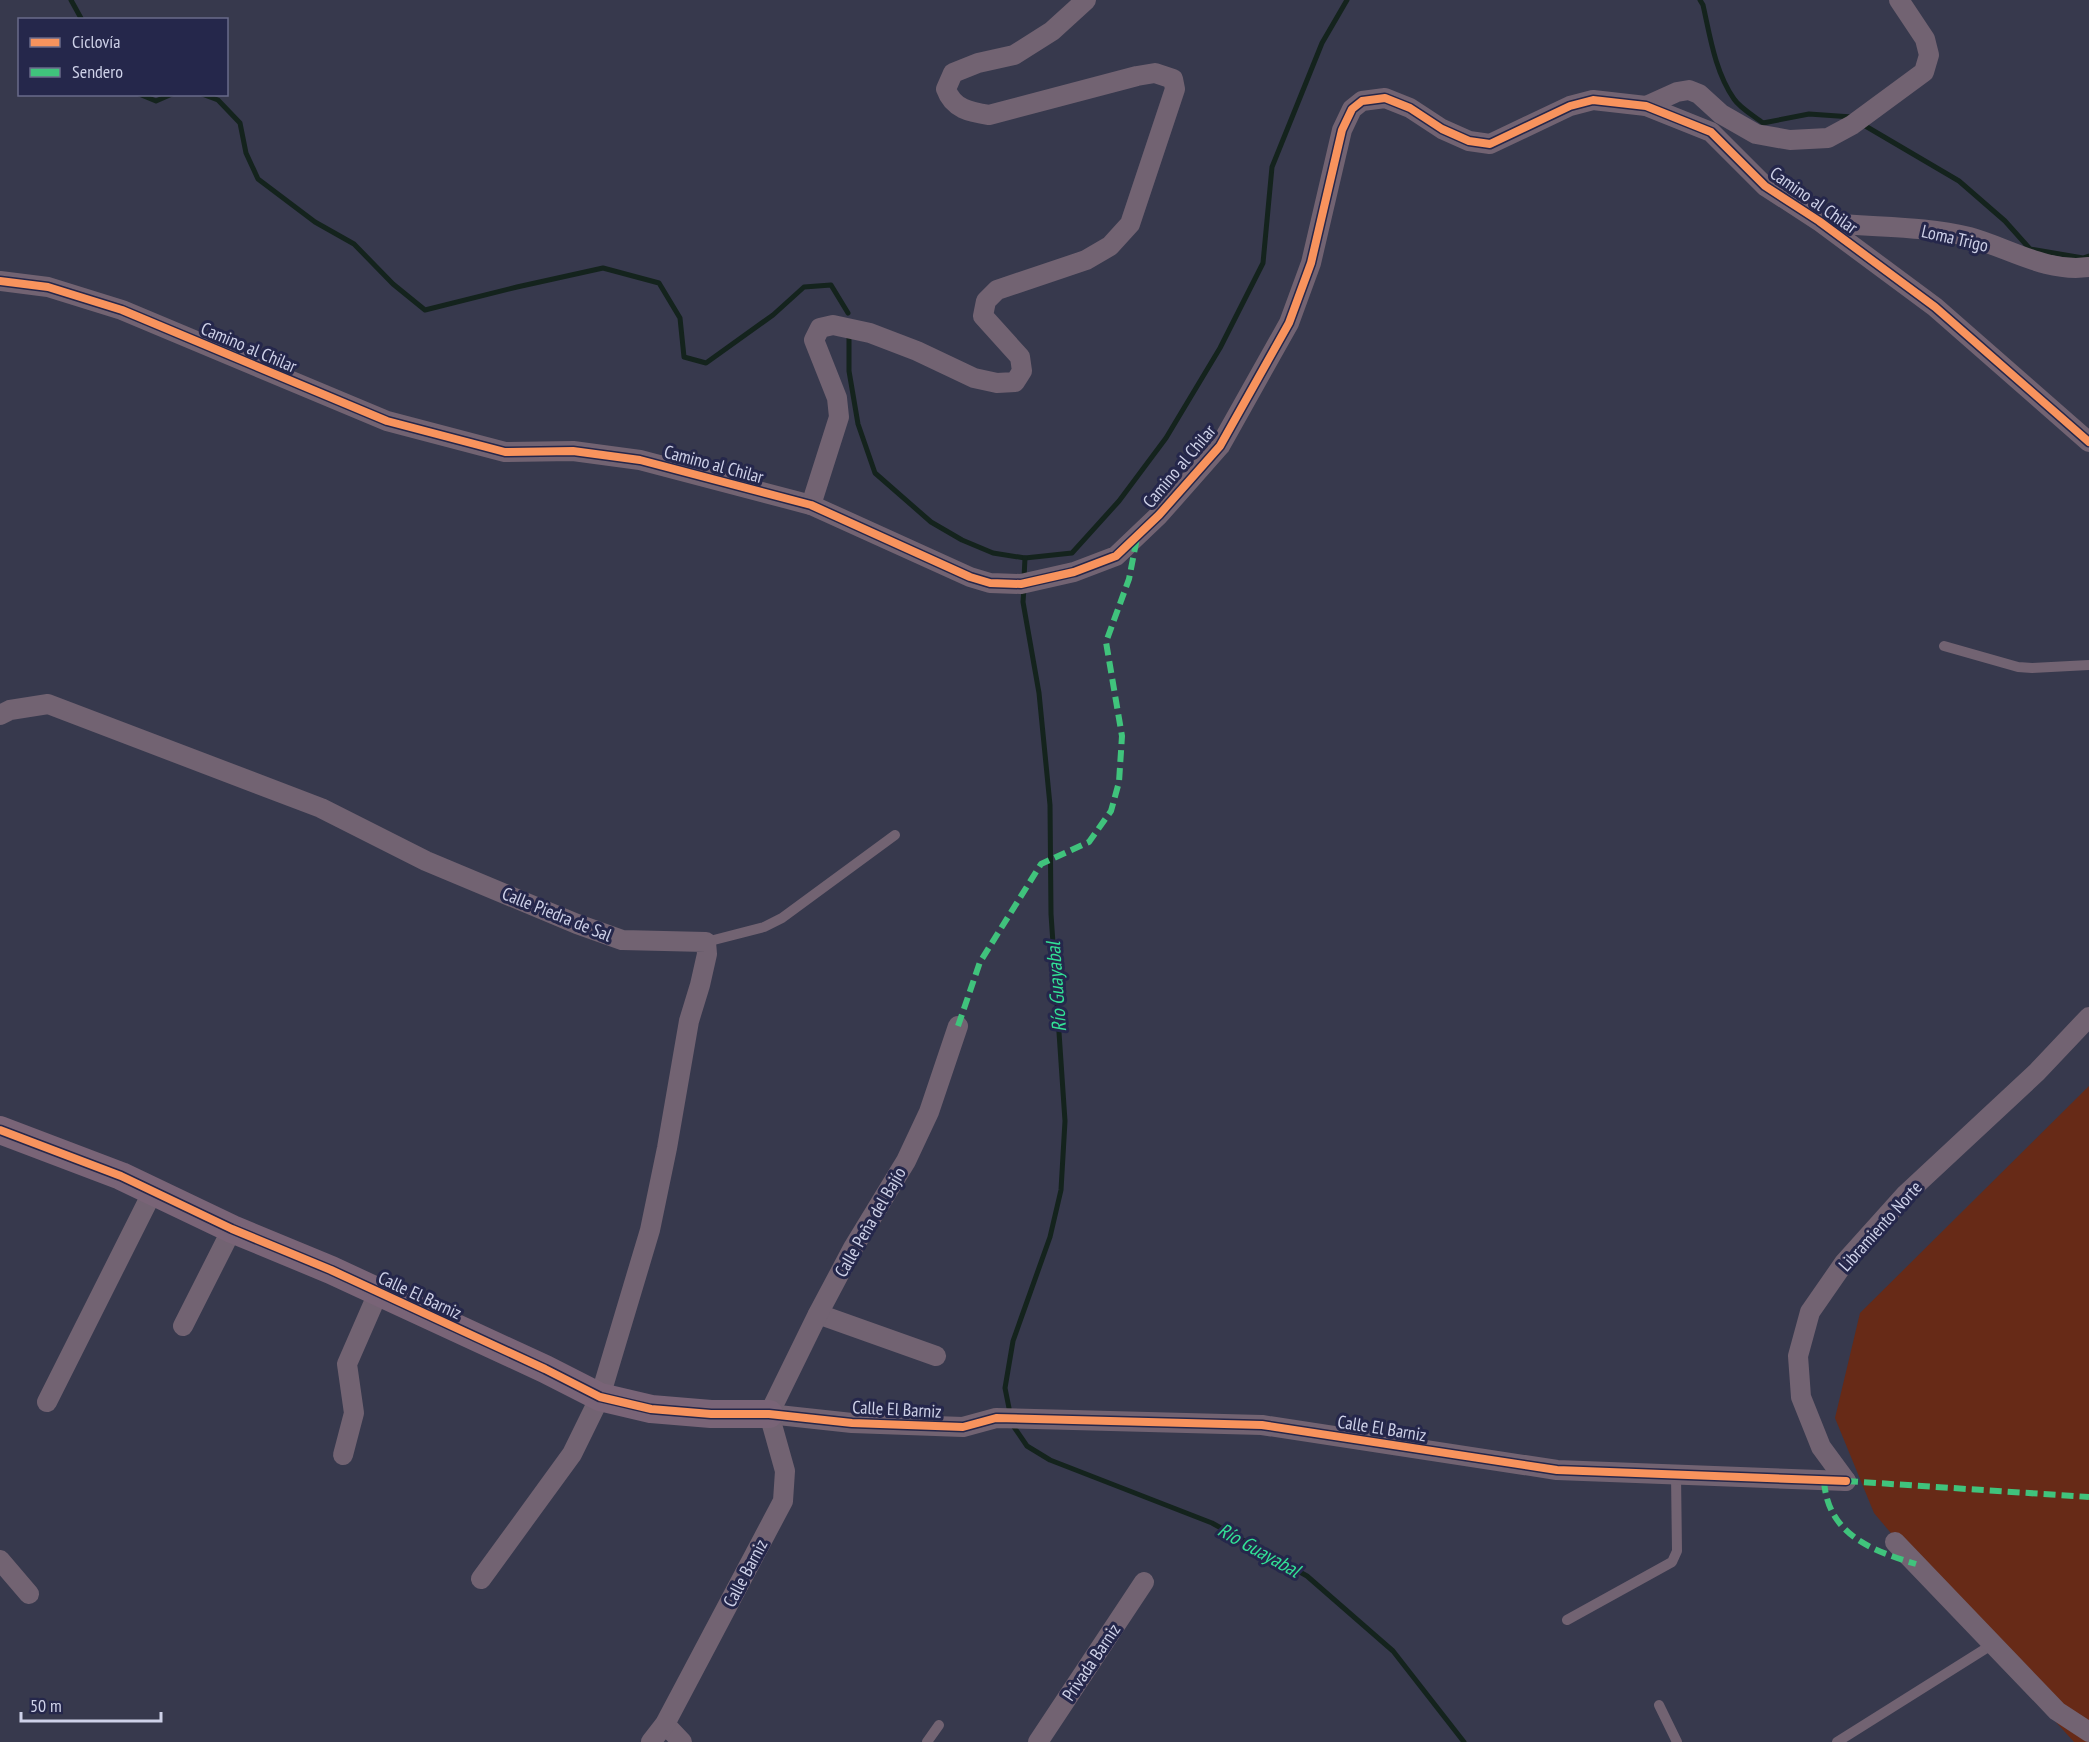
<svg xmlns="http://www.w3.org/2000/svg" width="2089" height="1742" viewBox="0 0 2089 1742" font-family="'PT Sans Narrow',sans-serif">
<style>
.green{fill:#672a17}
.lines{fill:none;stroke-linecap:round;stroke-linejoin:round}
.stream{stroke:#14231d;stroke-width:5}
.lane{stroke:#726372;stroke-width:10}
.street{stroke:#726372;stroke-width:20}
.secondary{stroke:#796477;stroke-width:28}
.quiet{stroke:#40c37c;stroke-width:6;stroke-dasharray:12 6;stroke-linecap:butt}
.cycleway-casing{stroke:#25274b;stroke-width:11}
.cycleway{stroke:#f8935d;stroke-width:8}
.labels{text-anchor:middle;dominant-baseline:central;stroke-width:6;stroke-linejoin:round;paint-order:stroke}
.street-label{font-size:18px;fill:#ced1e8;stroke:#25274b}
.water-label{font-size:20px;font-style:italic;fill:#32e196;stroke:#25274b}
</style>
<rect width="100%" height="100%" fill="#37394d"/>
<path class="green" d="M2089 1086V1742H2074L1971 1628 1874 1513 1835 1418 1860 1313Z"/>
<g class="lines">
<g class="stream">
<path d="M71 0 82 20"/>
<path d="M1700 0 1703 5C1710 36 1715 72 1734 99 1740 108 1754 116 1763 123L1809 114 1852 117"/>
<path d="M139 94 156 101 172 94"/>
<path d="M202 94 218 100 240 123 246 153 258 179 315 222 354 244 393 284 425 310 517 287 603 268 659 283 680 318 684 357 706 363 773 315 804 287 831 285 848 313"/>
<path d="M1862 124 1959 181 2005 221 2030 249 2083 258 2089 256"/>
<path d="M849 332V371L858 424 875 473 931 522 962 540 993 553 1025 558 1072 553 1119 501 1166 438 1220 348 1263 263 1272 167 1322 43 1347 0"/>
<path d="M1024 578 1025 558"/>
<path d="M1009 1408 1005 1388 1013 1341 1050 1237 1061 1190 1065 1121 1051 914 1050 805 1039 693 1023 602 1024 587"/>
<path d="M1012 1424 1027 1446 1050 1460 1212 1523 1307 1576 1393 1651 1464 1742"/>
</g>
<g class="lane">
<path d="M1944 646 2018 667 2032 668 2089 665"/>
<path d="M706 942 764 927 782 918 895 835"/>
<path d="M1567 1620 1672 1562 1677 1551 1676 1475"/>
<path d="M1659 1705 1677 1742"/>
<path d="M927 1742 939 1725"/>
<path d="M1837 1742 1993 1644"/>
</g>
<g class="street">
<path d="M1646 106 1677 92 1689 90 1699 94 1721 114 1756 134 1790 140 1828 138 1852 125 1924 72 1929 55 1925 39 1899 0"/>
<path d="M1822 222C1871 228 1921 225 1969 237 2009 248 2046 273 2089 267"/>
<path d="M0 281 48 287 122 310 387 421 505 452 573 451 640 460 811 505 970 577 990 583 1021 584 1074 572 1116 556 1159 515 1220 446 1289 323 1311 263 1342 130 1352 109 1362 101 1385 98 1410 108 1442 129 1469 141 1490 144 1570 106 1593 100 1646 106 1711 132 1765 186 1819 221 1935 307 2089 442"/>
<path d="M811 505 839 417 837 398 814 340 820 328 833 325 870 333 917 351 974 378 997 383 1015 382 1022 371 1020 357 983 316 986 301 997 290 1086 260 1110 246 1130 224 1175 89 1173 79 1155 73 1137 76 989 115C970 112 953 109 946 89L953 73 978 63 1014 55 1052 31 1086 0"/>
<path d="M0 715 10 710 48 704 321 808 426 861 577 924 622 940 706 942 707 954 700 985 689 1021 667 1148 650 1230 600 1397 572 1454 481 1579"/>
<path d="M818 1314 936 1356"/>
<path d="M183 1326 232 1229"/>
<path d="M47 1402 153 1191"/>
<path d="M769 1414 852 1423 963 1427 996 1418 1262 1425 1557 1470 1846 1481"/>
<path d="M769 1414 818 1314 853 1248 906 1161 929 1112 958 1026"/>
<path d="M343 1455 354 1413 347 1364 378 1293"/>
<path d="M1846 1481 1821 1447 1801 1397 1798 1356 1810 1312 1844 1263 1906 1194 2037 1072 2089 1017"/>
<path d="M1895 1542 2057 1711 2089 1732"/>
<path d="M0 1560 29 1594"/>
<path d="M665 1724 682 1742"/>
<path d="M651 1742 665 1724 783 1501 785 1471 769 1414"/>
<path d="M1038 1742 1144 1582"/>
</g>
<path class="secondary" d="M0 1130 121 1176 232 1229 331 1270 545 1369 600 1397 651 1409 711 1414H769"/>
<g class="quiet">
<path d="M958 1026 980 962 1041 864 1089 842 1111 811 1119 782 1122 736 1106 642 1129 579 1137 538"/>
<path d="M1824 1481C1828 1534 1870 1550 1916 1564"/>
<path d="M1846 1481 2089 1497"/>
</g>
<defs>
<g id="cycleway">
<path d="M0 281 48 287 122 310 387 421 505 452 573 451 640 460 811 505 970 577 990 583 1021 584 1074 572 1116 556 1159 515 1220 446 1289 323 1311 263 1342 130 1352 109 1362 101 1385 98 1410 108 1442 129 1469 141 1490 144 1570 106 1593 100 1646 106 1711 132 1765 186 1819 221 1935 307 2089 442"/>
<path d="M0 1130 121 1176 232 1229 331 1270 545 1369 600 1397 651 1409 711 1414H769L852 1423 963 1427 996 1418 1262 1425 1557 1470 1846 1481"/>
</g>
</defs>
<use href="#cycleway" class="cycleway-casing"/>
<use href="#cycleway" class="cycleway"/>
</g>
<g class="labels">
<g class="street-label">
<text transform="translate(1814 200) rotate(35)">Camino al Chilar</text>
<text transform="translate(1955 238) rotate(13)">Loma Trigo</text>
<text transform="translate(249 347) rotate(23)">Camino al Chilar</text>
<text transform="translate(714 464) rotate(15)">Camino al Chilar</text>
<text transform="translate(1179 466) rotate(-50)">Camino al Chilar</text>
<text transform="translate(557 914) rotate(22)">Calle Piedra de Sal</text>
<text transform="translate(870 1222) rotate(-60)">Calle Peña del Bajío</text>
<text transform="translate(1880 1226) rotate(-48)">Libramiento Norte</text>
<text transform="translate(420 1295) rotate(25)">Calle El Barniz</text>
<text transform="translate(897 1409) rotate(3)">Calle El Barniz</text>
<text transform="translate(1382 1428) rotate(9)">Calle El Barniz</text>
<text transform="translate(745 1573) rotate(-62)">Calle Barniz</text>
<text transform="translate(1091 1662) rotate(-56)">Privada Barniz</text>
</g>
<g class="water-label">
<text transform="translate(1056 987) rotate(-94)">Río Guayabal</text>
<text transform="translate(1259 1550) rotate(29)">Río Guayabal</text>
</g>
</g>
<rect x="18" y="18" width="210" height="78" fill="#25274b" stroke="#696b8a" stroke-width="1.5"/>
<rect x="30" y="38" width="30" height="9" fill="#f8935d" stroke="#696b8a" stroke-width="1.5"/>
<text x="72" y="48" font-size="18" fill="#ced1e8">Ciclovía</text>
<rect x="30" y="68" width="30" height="9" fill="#40c37c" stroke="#696b8a" stroke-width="1.5"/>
<text x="72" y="78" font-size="18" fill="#ced1e8">Sendero</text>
<path d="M21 1712v9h140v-9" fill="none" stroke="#ced1e8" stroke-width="3"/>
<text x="30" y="1712" font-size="18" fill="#ced1e8" stroke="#25274b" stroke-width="4.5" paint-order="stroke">50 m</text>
</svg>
